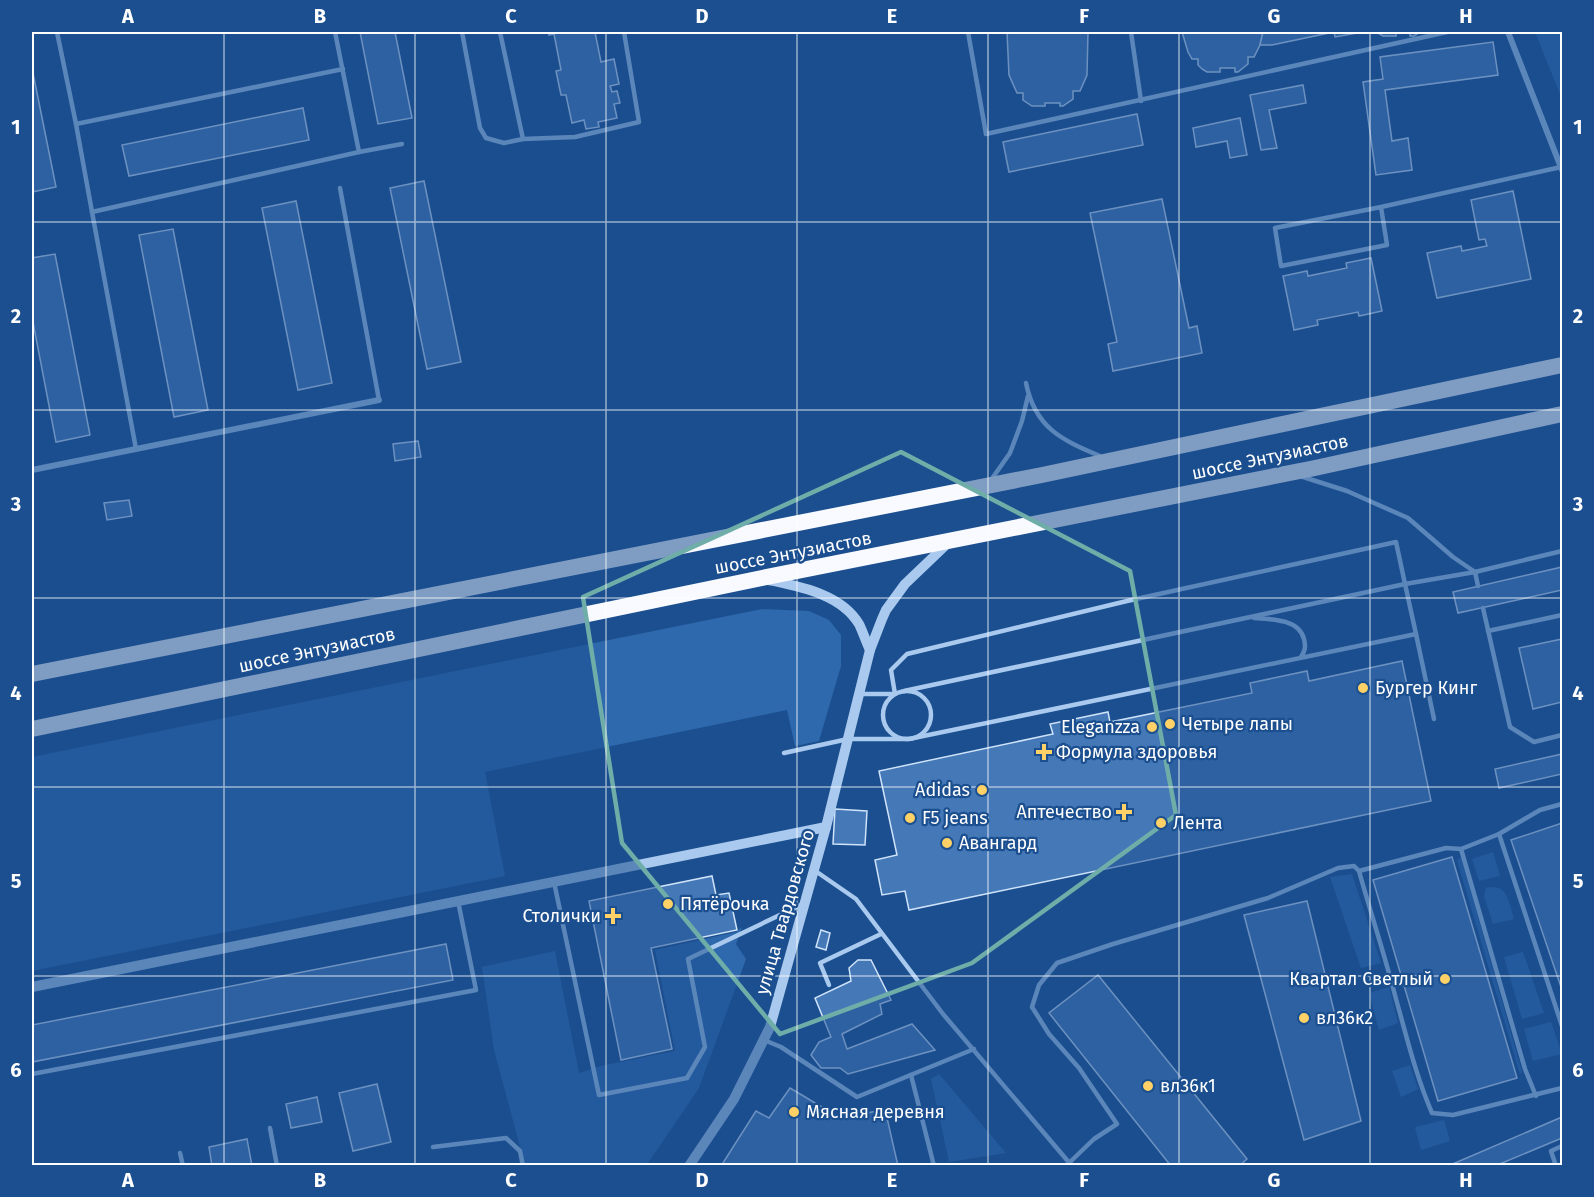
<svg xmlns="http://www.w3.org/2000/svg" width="1594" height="1197" viewBox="0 0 1594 1197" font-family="'Fira Sans',sans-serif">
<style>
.green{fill:#2e69ad}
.building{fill:#4478b7;stroke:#cfe3fa;stroke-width:1.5}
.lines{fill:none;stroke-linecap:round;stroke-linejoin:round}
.service{stroke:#a9c9ee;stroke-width:4.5}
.minor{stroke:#a9c9ee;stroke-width:6}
.tertiary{stroke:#a9c9ee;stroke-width:10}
.trunk{stroke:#f8faff;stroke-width:16}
.marked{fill:none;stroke:#6fada8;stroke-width:4.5;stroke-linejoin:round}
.grid{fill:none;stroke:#fff;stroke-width:1.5;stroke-opacity:0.55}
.poi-dot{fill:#ffd166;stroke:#1b4f8f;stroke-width:2}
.labels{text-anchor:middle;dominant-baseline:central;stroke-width:4.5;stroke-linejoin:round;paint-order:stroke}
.street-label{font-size:18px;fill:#fff;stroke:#1b4f8f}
.poi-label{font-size:18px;fill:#fff;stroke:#1b4f8f;text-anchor:start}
.neatline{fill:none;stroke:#fff;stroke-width:2}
.grid-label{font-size:20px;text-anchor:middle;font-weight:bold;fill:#fff}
</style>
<rect width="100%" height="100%" fill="#1b4f8f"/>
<g class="green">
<path d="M1535 32H1562V99Z"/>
<path d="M762 609 809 611 829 620 841 635V666L819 741 795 746 787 710 485 772 505 876 32 971V757Z"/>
<path d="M1493 852 1500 876 1479 881 1472 859Z"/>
<path d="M1461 857 1522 1072 1520 1074 1457 860Z"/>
<path d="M1352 874 1381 963 1361 968 1330 877Z"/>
<path d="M1493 887C1508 887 1510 906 1514 919L1493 924 1484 896 1486 888Z"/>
<path d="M742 927 736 944 746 959 699 1088 646 1166 525 1165 494 1050 482 967 555 951 579 1073 601 1066 675 1051 655 950 736 932Z"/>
<path d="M1523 952 1544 1013 1522 1019 1504 957Z"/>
<path d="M1389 987 1398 1023 1379 1030 1369 993Z"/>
<path d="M1551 1022 1562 1054 1533 1061 1524 1029Z"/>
<path d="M1410 1065 1418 1089 1401 1097 1392 1071Z"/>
<path d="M939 1074 1006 1153 949 1162 931 1079Z"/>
<path d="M1444 1120 1450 1141 1421 1150 1415 1127Z"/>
</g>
<g class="building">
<path d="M360 32H395L412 118 378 124Z"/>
<path d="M549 32H595L601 62 614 59 619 84 610 86 612 92 617 91 620 103 614 104 617 118 598 122 599 127 586 129 584 120 572 123 566 95H561L556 71 561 70 554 34 549 35Z"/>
<path d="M1007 32H1088L1087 75 1080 91H1073V99L1063 106H1060V103H1045V106H1032L1023 100V93H1017L1009 75Z"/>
<path d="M1182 32H1263L1260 45 1254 57H1248V64L1238 72H1235V68H1220V72H1207L1202 69 1198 65V59H1192L1188 52Z"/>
<path d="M1263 32H1363L1335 37 1334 32 1272 45H1260Z"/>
<path d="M1376 32H1420L1414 36H1410V32H1396V36H1383Z"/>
<path d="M1493 42 1498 75 1385 90 1392 141 1408 138 1412 170 1376 175 1363 82 1383 79 1380 57Z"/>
<path d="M32 68 56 187 32 192Z"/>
<path d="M1303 85 1306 103 1269 110 1277 148 1261 150 1250 95Z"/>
<path d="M303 108 309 140 129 176 122 145Z"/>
<path d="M1137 114 1143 145 1009 172 1003 142Z"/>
<path d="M1240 118 1247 155 1230 158 1227 141 1196 147 1193 128Z"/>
<path d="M424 181 461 362 427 369 390 188Z"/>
<path d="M1513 191 1531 279 1437 298 1427 253 1461 246 1462 251 1487 246 1485 239 1479 240 1471 200Z"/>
<path d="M1162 199 1189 328 1197 326 1202 353 1113 371 1108 344 1117 342 1090 213Z"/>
<path d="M296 201 332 383 298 390 262 208Z"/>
<path d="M173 229 208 410 174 417 139 235Z"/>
<path d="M55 254 90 435 56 442 32 317V258Z"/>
<path d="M1371 258 1382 311 1359 316 1358 312 1317 320 1318 325 1294 330 1283 276 1307 271 1308 276 1347 268 1346 263Z"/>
<path d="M418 441 421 457 395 461 393 444Z"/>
<path d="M129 500 132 516 107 520 104 503Z"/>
<path d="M1562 567V590L1458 613 1453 592Z"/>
<path d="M1562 639V702L1533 709 1519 648Z"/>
<path d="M1402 661 1431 801 909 910 905 891 882 895 875 860 897 855 879 771 1053 734 1050 724 1108 712 1110 722 1252 693 1250 683 1307 671 1309 681Z"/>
<path d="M1562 754V774L1499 788 1495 769Z"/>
<path d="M835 809 867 811 865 845 833 844Z"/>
<path d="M1562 823V990L1511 840Z"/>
<path d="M1452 857 1517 1078 1438 1101 1373 880Z"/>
<path d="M712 876 716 895 729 893 737 930 651 948 672 1049 621 1060 589 901Z"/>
<path d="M1307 901 1361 1121 1304 1140 1244 915Z"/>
<path d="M821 930 830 933 826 950 816 947Z"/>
<path d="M446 944 453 980 32 1062V1025Z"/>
<path d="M858 960H871L891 1000 880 1004 882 1014 842 1034 847 1049 912 1024 935 1050 848 1074 840 1068H821L811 1055 819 1042 831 1037 815 998 851 981 849 968Z"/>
<path d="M1098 975 1247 1159 1239 1166H1171L1049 1013Z"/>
<path d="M377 1084 391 1142 353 1151 339 1093Z"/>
<path d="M790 1088 842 1119 885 1109 898 1166H721L756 1111 769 1118Z"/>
<path d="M317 1097 322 1122 291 1128 286 1104Z"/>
<path d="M1562 1117V1138L1495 1166H1448Z"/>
<path d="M247 1139 252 1166H212L209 1147Z"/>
</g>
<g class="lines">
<g class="service">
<path d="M57 32 76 124 343 69"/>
<path d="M462 32 480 128 486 138 504 143 523 139"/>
<path d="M500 32 523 139 575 137 639 122 624 32"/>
<path d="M968 32 986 134 1447 32"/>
<path d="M1131 32 1141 101"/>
<path d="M76 124 92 212"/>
<path d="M359 152 402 144"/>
<path d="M340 188 379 400"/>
<path d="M1381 207 1275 228 1281 266 1387 245 1381 207 1561 167"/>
<path d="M1026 383C1035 428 1062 440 1100 456"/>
<path d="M136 449 92 212 359 152 335 32"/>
<path d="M1300 476 1347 491 1408 518 1453 557 1475 572 1562 551"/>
<path d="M991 480 1010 453 1022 421 1028 396"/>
<path d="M1483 608 1510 727 1534 742 1562 735"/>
<path d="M1254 618C1271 619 1299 619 1304 639 1306 647 1305 651 1301 657"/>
<path d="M1488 631 1562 615"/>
<path d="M1416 634 1434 719"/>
<circle cx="907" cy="715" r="24"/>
<path d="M861 694H895L891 670 907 654 1127 601 1396 542 1405 584 1475 572 1478 586"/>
<path d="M784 753 848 739H909L1416 634 1405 584 904 691"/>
<path d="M1562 804 1540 810 1499 834 1562 1026"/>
<path d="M1461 849 1499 834"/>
<path d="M814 870 856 899 943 1014 1072 1166"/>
<path d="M554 882 599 1095 687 1078 705 1047 688 959 803 904"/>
<path d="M829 985 820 963 881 934"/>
<path d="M764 1040 781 1047 857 1097 974 1049"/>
<path d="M32 1074 476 990 458 901"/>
<path d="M911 1075 934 1166"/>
<path d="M1536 1096 1525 1069 1461 849 1446 848 1359 871C1371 914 1385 956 1396 999 1407 1038 1416 1076 1432 1113L1453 1115 1562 1088"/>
<path d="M270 1128 277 1166"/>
<path d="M433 1147 506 1138 520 1151 523 1166"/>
<path d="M180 1153 183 1166"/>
<path d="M1070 1162 1094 1139 1117 1124 1079 1068 1049 1034 1032 1007 1039 985 1057 963 1113 944 1268 898 1338 868 1354 866 1359 871"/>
<path d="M1556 1166 1551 1151 1562 1146"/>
</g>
<g class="minor">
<path d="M1508 32 1562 170"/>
<path d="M32 470 379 400"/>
</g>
<g class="tertiary">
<path d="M769 580C801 587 841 594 859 624 863 632 866 642 870 650"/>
<path d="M32 987 826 827"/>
<path d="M689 1166 734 1099 770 1027 826 827 870 650 882 619 886 610 905 584 949 542"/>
</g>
<g class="trunk">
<path d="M32 674 1042 475 1562 365"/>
<path d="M32 729 762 578 1315 468 1562 414"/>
</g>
</g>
<path d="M0 0H1594V1197H0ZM901 452 1130 571 1176 815 972 963 780 1034 622 843 583 597Z" fill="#1b4f8f" fill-opacity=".55" fill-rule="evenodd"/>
<path class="marked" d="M901 452 1130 571 1176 815 972 963 780 1034 622 843 583 597Z"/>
<path class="grid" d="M224 32V1166M415 32V1166M606 32V1166M797 32V1166M988 32V1166M1179 32V1166M1370 32V1166M32 222H1562M32 410H1562M32 598H1562M32 787H1562M32 976H1562"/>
<g class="poi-dot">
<circle cx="1363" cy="688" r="6"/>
<circle cx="1170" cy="724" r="6"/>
<circle cx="1152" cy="727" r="6"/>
<path d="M1041 743h6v6h6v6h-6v6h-6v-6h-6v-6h6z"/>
<circle cx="982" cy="790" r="6"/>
<path d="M1121 803h6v6h6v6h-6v6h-6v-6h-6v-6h6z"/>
<circle cx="910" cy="818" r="6"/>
<circle cx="1161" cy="823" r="6"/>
<circle cx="947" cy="843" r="6"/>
<circle cx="668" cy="904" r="6"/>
<path d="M610 907h6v6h6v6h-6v6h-6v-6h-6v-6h6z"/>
<circle cx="1445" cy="979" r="6"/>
<circle cx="1304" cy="1018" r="6"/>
<circle cx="1148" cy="1086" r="6"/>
<circle cx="794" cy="1112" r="6"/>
</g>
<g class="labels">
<g class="street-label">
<text transform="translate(1270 457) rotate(-12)">шоссе Энтузиастов</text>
<text transform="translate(793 553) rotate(-11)">шоссе Энтузиастов</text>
<text transform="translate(317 650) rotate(-12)">шоссе Энтузиастов</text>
<text transform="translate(785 912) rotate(-74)">улица Твардовского</text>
</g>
<g class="poi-label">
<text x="1375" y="688">Бургер Кинг</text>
<text x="1182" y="724">Четыре лапы</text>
<text x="1140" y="727" text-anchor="end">Eleganzza</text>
<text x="1056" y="752">Формула здоровья</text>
<text x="970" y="790" text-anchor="end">Adidas</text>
<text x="1112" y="812" text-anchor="end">Аптечество</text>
<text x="922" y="818">F5 jeans</text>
<text x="1173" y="823">Лента</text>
<text x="959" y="843">Авангард</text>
<text x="680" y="904">Пятёрочка</text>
<text x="601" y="916" text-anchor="end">Столички</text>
<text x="1433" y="979" text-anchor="end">Квартал Светлый</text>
<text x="1316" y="1018">вл36к2</text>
<text x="1160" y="1086">вл36к1</text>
<text x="806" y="1112">Мясная деревня</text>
</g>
</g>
<rect width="1594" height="1197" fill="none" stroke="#1b4f8f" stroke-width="66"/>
<rect x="33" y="33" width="1528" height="1131" class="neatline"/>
<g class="grid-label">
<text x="128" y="23">A</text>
<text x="320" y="23">B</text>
<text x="511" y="23">C</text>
<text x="702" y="23">D</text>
<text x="892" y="23">E</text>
<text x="1084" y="23">F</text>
<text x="1274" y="23">G</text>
<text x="1466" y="23">H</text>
<text x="16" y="134">1</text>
<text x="1578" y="134">1</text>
<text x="16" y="323">2</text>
<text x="1578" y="323">2</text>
<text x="16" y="511">3</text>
<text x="1578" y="511">3</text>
<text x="16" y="700">4</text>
<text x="1578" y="700">4</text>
<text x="16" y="888">5</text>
<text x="1578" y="888">5</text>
<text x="16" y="1077">6</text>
<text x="1578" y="1077">6</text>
<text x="128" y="1187">A</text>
<text x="320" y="1187">B</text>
<text x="511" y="1187">C</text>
<text x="702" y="1187">D</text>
<text x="892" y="1187">E</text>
<text x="1084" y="1187">F</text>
<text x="1274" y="1187">G</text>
<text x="1466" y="1187">H</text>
</g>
</svg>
